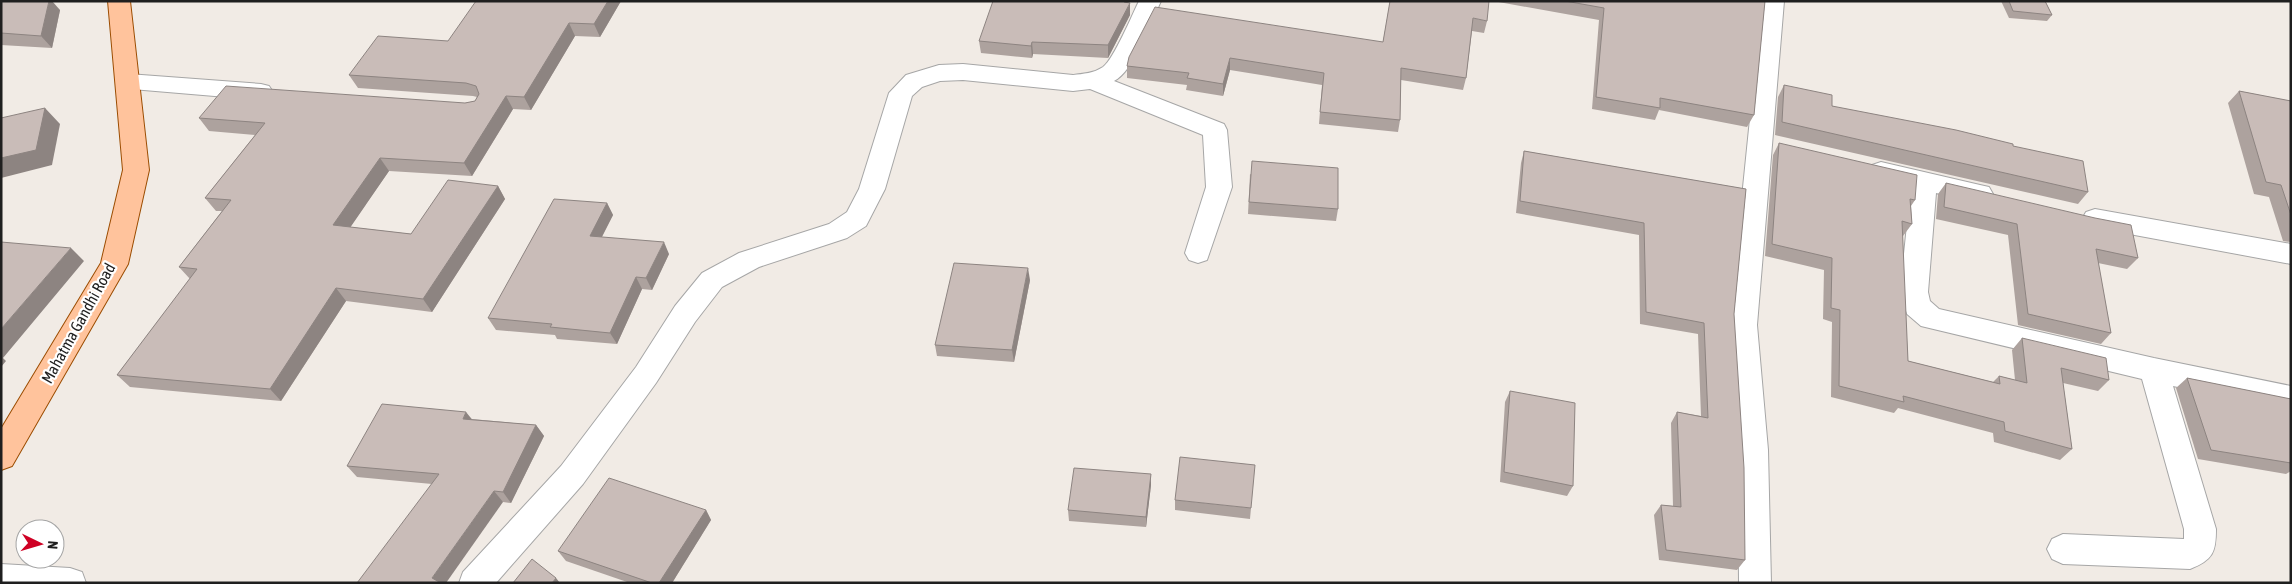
<svg xmlns="http://www.w3.org/2000/svg" width="2292" height="584" viewBox="0 0 2292 584" font-family="'Asap Condensed',sans-serif">
<style>
.lines{fill:none;stroke-linecap:round;stroke-linejoin:round}
.minor-casing{stroke:#a6a6a6;stroke-width:2}
.major-casing{stroke:#9b4c00;stroke-width:2}
.minor{fill:#fff;fill-rule:evenodd}
.major{fill:#ffc39c;fill-rule:evenodd}
.wall{fill:#ada29e}
.shaded-wall{fill:#8d8481}
.building{fill:#c9bcb8;stroke:#8d8481}
.labels{text-anchor:middle;dominant-baseline:central;stroke-width:4.5;stroke-linejoin:round;paint-order:stroke}
.street-label{font-size:16px;fill:#1f1f1f;stroke:#fff}
</style>
<rect width="100%" height="100%" fill="#f1ebe5"/>
<g class="lines">
<defs>
<g id="minor">
<path d="M1139 1H1161C1151 22 1134 71 1114 81L1224 124 1227 130 1232 187 1207 260 1198 263 1189 260 1185 253 1206 187 1203 135 1090 89 1073 91 963 80 940 81 922 87 912 96 885 189 866 226 847 238 759 267 722 287 695 322 656 383 583 484 496 583H459L463 572 561 466 636 367 675 306 702 273 739 253 829 224 847 212 859 189 889 93 906 75 939 65 963 64 1073 75C1083 74 1094 73 1103 67 1114 59 1132 15 1139 1Z"/>
<path d="M1762 1H1784L1757 325 1768 450 1771 583H1739L1738 450 1729 325Z"/>
<path d="M128 74 261 84 269 86 273 92 269 98 261 100 120 88 116 82 120 76Z"/>
<path d="M1881 162 1980 185 1989 187 1993 194 1989 201 1980 203 1936 193 1928 292 1930 301 1939 309 2154 358 2291 386V410L2173 386 2216 529C2216 552 2213 560 2190 569L2063 564 2052 559 2047 549 2052 539 2063 534 2184 539V529L2142 379 1921 326 1907 314 1900 292 1911 187 1872 177 1868 171 1872 165Z"/>
<path d="M2095 209 2291 244V264L2086 226 2082 219 2086 212Z"/>
<path d="M1 564 70 568 82 572 86 583H1Z"/>
</g>
<path id="major" d="M108 1H130L149 170 128 264 12 466 1 470V429L101 263 123 170Z"/>
</defs>
<use href="#minor" class="minor-casing"/>
<use href="#major" class="major-casing"/>
<use href="#minor" class="minor"/>
<use href="#major" class="major"/>
</g>
<g class="wall">
<path d="M1 1 60 10 52 48 1 45Z"/>
<path d="M621 1 600 37 575 36 531 110 513 109 472 176 389 171 350 227 411 234 498 186 505 199 432 312 346 301 281 401 130 387 117 375 190 279 179 267 222 211H216L205 198 255 135 209 131 199 118 465 103 475 101 477 97 473 96 358 88 349 75 448 41Z"/>
<path d="M1390 1 1487 21 1484 33 1472 31 1466 78 1463 90 1401 80 1400 120 1398 132 1319 124 1322 85 1230 70 1223 96 1186 90 1187 85 1127 78V66L1383 42Z"/>
<path d="M1493 1H1765L1754 115 1747 127 1659 110 1655 120 1592 109 1599 20Z"/>
<path d="M2001 1H2045L2052 15 2047 21 2009 18Z"/>
<path d="M1127 2 1130 15 1108 58 1033 54 1032 58 981 53 979 41Z"/>
<path d="M1784 85 1832 106 2088 192 2078 204 1775 135 1778 97Z"/>
<path d="M2239 91 2291 101V242L2283 241 2269 197 2254 194 2228 103Z"/>
<path d="M1779 143 1915 200 1911 206 1912 224 1903 236H1902L1908 361 1993 382 1999 376 2015 380 2012 350 2022 338 2109 380 2098 391 2063 383 2072 449 2060 460 1994 442 1993 433 1898 408 1894 413 1831 397 1832 322 1823 319 1824 270 1765 256 1773 155Z"/>
<path d="M1524 151 1746 189 1734 314 1745 560 1737 570 1659 560 1654 515 1661 505 1673 506 1671 423 1677 412 1701 416 1698 334 1640 324 1639 235 1516 213 1521 163Z"/>
<path d="M1250 174 1338 209 1336 221 1248 214Z"/>
<path d="M1946 183 2138 258 2127 269 2098 263 2111 333 2101 344 2018 325 2008 235 1936 219 1938 194Z"/>
<path d="M607 203 613 215 602 237 669 254 652 290 642 289 617 344 557 339 555 335 496 330 488 318Z"/>
<path d="M1030 280 1014 362 937 356 935 345Z"/>
<path d="M2187 378 2291 399V471L2286 474 2198 459 2176 388Z"/>
<path d="M1510 391 1573 486 1567 496 1500 482 1505 402Z"/>
<path d="M472 419 536 425 544 436 511 503 503 502 432 484 357 477 347 466Z"/>
<path d="M1151 474V485L1146 527 1069 521 1068 510Z"/>
<path d="M1175 500 1251 508 1250 519 1175 510Z"/>
<path d="M706 510 711 520 672 583H630L566 561 558 551Z"/>
</g>
<g class="shaded-wall">
<path d="M49 1H52L60 10 52 48 41 36Z"/>
<path d="M608 1H621L600 37 594 24Z"/>
<path d="M1125 1H1127L1125 13 1130 3V15L1108 58V45Z"/>
<path d="M569 23 575 36 531 110 524 97Z"/>
<path d="M1032 42 1033 54 1032 58 1031 46Z"/>
<path d="M1230 58V70L1223 96V84Z"/>
<path d="M506 96 513 109 472 176 464 163Z"/>
<path d="M45 108 60 124 52 165 1 178V158Z"/>
<path d="M380 158 389 171 343 238 333 225Z"/>
<path d="M498 186 505 199 432 312 423 299Z"/>
<path d="M607 203 613 215 596 248 590 236Z"/>
<path d="M664 242 669 254 652 290 646 278Z"/>
<path d="M71 248 84 261 3 358 6 361 1 367V329Z"/>
<path d="M1028 268 1030 280 1014 362 1012 350Z"/>
<path d="M636 277 642 289 617 344 610 333Z"/>
<path d="M336 288 346 301 281 401 270 389Z"/>
<path d="M466 412 475 423 463 419Z"/>
<path d="M536 425 544 436 511 503 503 492Z"/>
<path d="M1151 474V485L1146 527V517Z"/>
<path d="M494 491 503 502 446 583H436L432 578Z"/>
<path d="M706 510 711 520 672 583H659Z"/>
<path d="M556 578 560 583H552Z"/>
</g>
<g class="building">
<path d="M1 1H49L41 36 1 33Z"/>
<path d="M476 1H608L594 24 569 23 524 97 506 96 464 163 380 158 333 225 411 234 448 180 498 186 423 299 336 288 270 389 117 375 197 269 179 267 231 200 205 198 265 123 199 118 226 86 465 103 475 101 479 94 476 86 466 83 349 75 378 36 448 41Z"/>
<path d="M993 1H1125L1124 2 1130 3 1108 45 1032 42 1031 46 979 41Z"/>
<path d="M1390 1H1489L1487 21 1473 18 1466 78 1401 68 1400 120 1320 112 1324 73 1230 58 1223 84 1187 78 1189 73 1127 66 1129 57 1155 7 1383 42Z"/>
<path d="M1565 1H1765L1754 115 1660 98V108L1596 97 1604 8Z"/>
<path d="M2009 1H2045L2052 15 2013 11Z"/>
<path d="M1784 85 1832 95V106L1956 130 2013 144V146L2083 161 2088 192 1782 122Z"/>
<path d="M2239 91 2291 101V215L2281 185 2266 182Z"/>
<path d="M45 108 36 150 1 158V118Z"/>
<path d="M1779 143 1917 175 1915 200 1910 199 1912 224 1902 221 1908 361 2000 384 1999 376 2027 383 2022 338 2106 358 2109 380 2061 368 2072 449 2005 431 2004 422 1903 396 1904 402 1839 386 1840 310 1831 308 1832 258 1772 244Z"/>
<path d="M1524 151 1746 189 1734 314 1744 468 1745 560 1666 550 1661 505 1681 507 1677 412 1708 418 1704 323 1646 312 1644 223 1520 201Z"/>
<path d="M1252 161 1338 168V209L1249 202Z"/>
<path d="M1946 183 2095 218 2131 225 2138 258 2096 249 2111 333 2028 314 2017 224 1944 207Z"/>
<path d="M554 199 607 203 590 236 664 242 646 278 636 277 610 333 550 327 552 324 488 318Z"/>
<path d="M1 242 71 248 1 329Z"/>
<path d="M954 263 1028 268 1012 350 935 345Z"/>
<path d="M2187 378 2291 399V463L2211 450Z"/>
<path d="M1510 391 1575 403 1573 486 1504 472Z"/>
<path d="M382 404 466 412 463 419 536 425 503 492 494 491 432 578 441 583H357L439 474 347 466Z"/>
<path d="M1180 457 1255 465 1251 508 1175 500Z"/>
<path d="M1074 468 1151 474 1146 517 1068 510Z"/>
<path d="M609 478 706 510 659 583H652L558 551Z"/>
<path d="M532 559 556 578 552 583H513Z"/>
</g>
<g class="labels">
<g class="street-label">
<text transform="translate(78 323) rotate(-61)">Mahatma Gandhi Road</text>
</g>
</g>
<rect width="2292" height="584" fill="none" stroke="#1f1f1f" stroke-width="5"/>
<g transform="translate(40 544) rotate(95)"><circle r="24" fill="#ffffff" stroke="#a5a5a5"/>
<path d="M0-4L9 19L0 12L-9 19Z" fill="#cf0024"/>
<text y="-8" font-size="14" font-weight="bold" text-anchor="middle" fill="#1f1f1f">N</text>
</g>
</svg>
